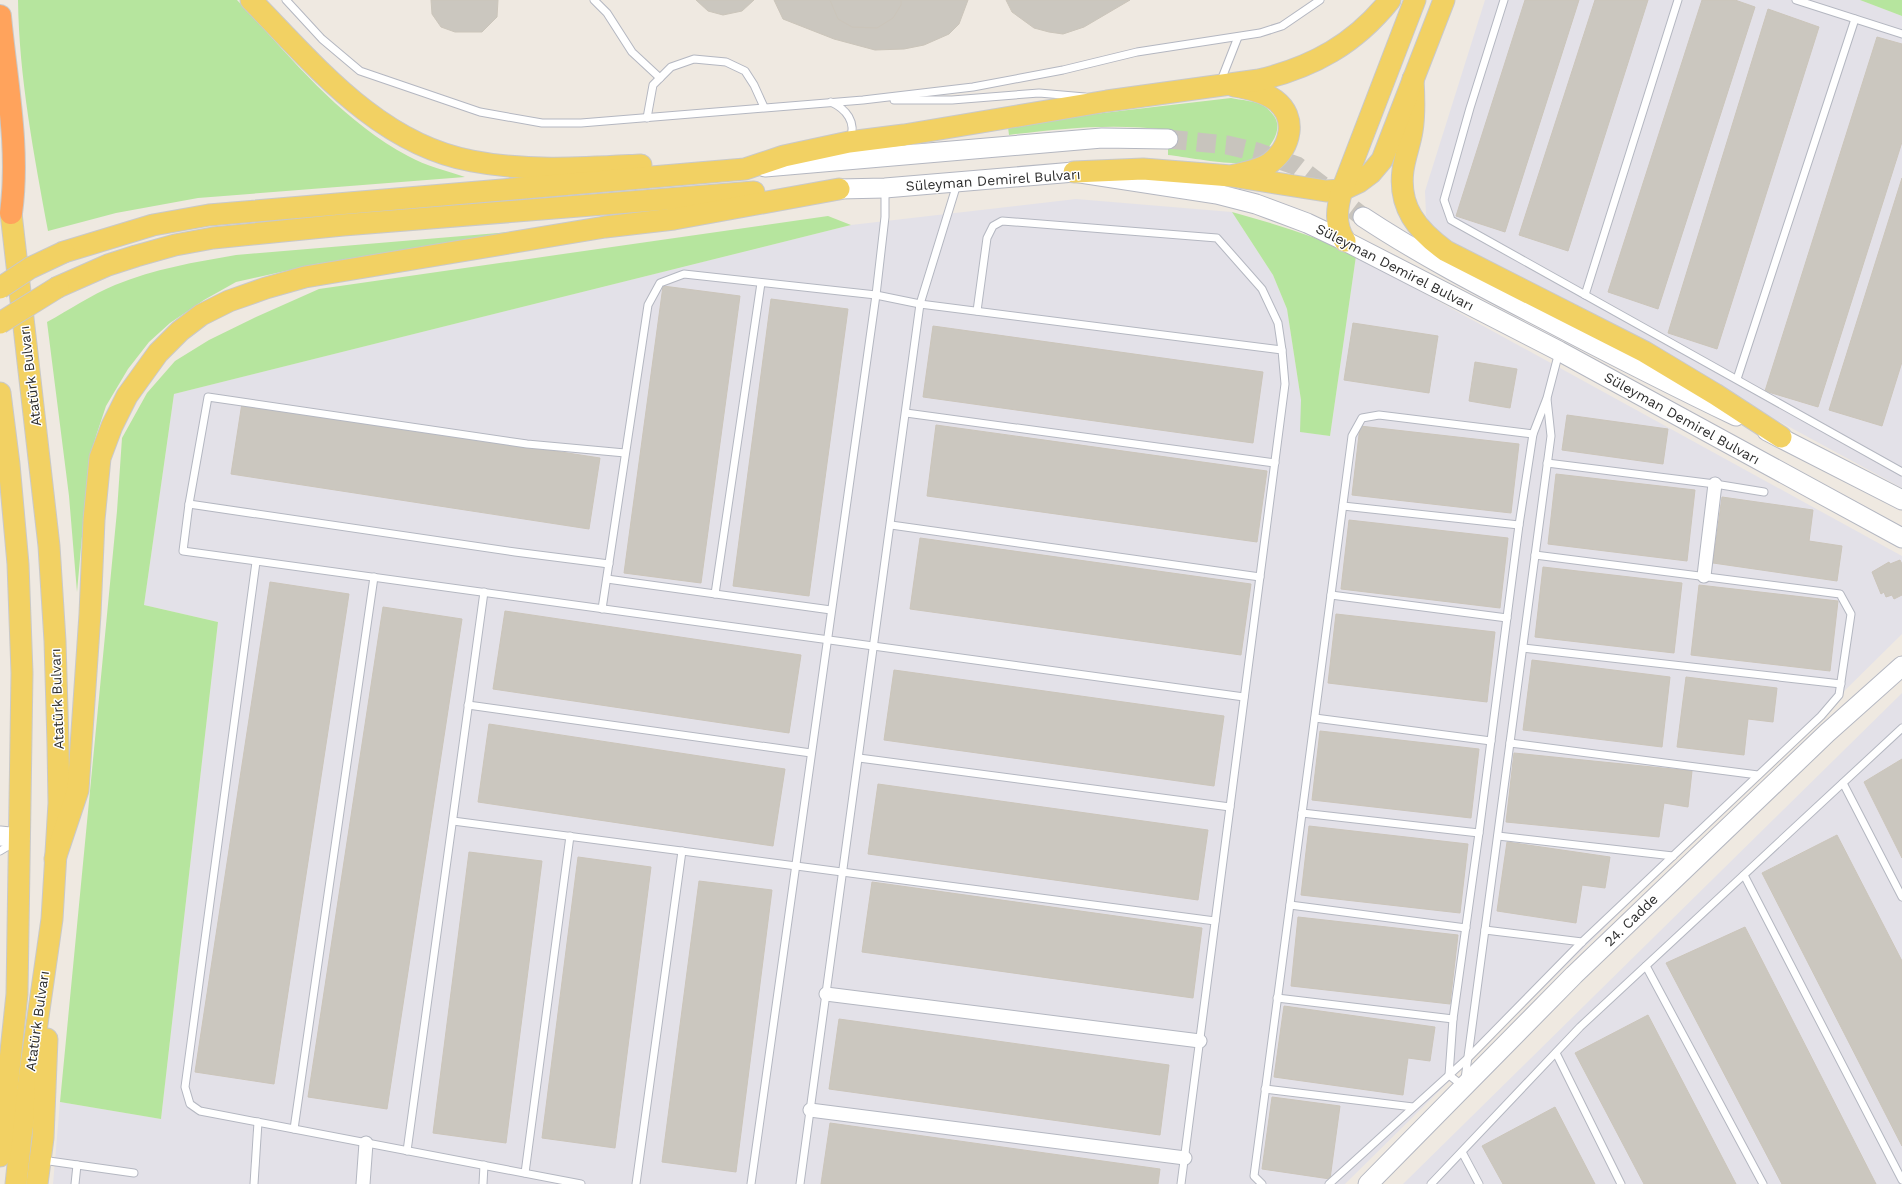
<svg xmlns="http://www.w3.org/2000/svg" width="1902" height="1184" viewBox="0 0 1902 1184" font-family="'Work Sans',sans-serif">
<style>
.industrial{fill:#e3e1e8}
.green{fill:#b6e59e}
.building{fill:#cbc7bf;stroke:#cbc5ba}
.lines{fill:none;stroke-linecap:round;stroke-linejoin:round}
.secondary-tunnel{stroke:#c8c4bd;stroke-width:19;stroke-dasharray:19 10;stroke-linecap:butt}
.lane-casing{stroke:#b4b7c1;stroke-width:9}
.street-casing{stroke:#b4b7c1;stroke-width:15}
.secondary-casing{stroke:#b4b7c1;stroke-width:21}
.primary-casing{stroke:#c9c9c9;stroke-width:23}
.highway-casing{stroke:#c9c9c9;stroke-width:24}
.lane{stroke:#fff;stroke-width:7}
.street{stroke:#fff;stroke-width:13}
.secondary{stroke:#fff;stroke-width:19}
.primary{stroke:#f2d163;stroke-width:21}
.highway{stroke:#ffa35c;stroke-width:22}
.primary-bridge-casing{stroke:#c9c9c9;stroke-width:23;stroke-linecap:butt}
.primary-bridge{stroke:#f2d163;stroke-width:21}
.labels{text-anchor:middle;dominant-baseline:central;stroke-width:3;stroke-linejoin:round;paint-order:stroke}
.street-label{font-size:14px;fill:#2e2e2e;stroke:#fff}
</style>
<rect width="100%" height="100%" fill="#efe9e1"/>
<g class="industrial">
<path d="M1485 0H1860L1902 16V488L1433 234 1426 215 1425 191Z"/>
<path d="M1076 199 1232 212 1273 275 1287 309 1301 400V432L1330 436 1356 256 1902 556V634L1345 1184H53L60 1102 161 1119 218 622 144 605 174 394 851 225Z"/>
<path d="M1902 693V1184H1403Z"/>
</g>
<g class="green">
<path d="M18 0H237C290 56 340 120 408 156 426 166 447 171 465 177L198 198 116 213 48 231C34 154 19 78 18 0Z"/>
<path d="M1860 0H1902V16Z"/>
<path d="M1231 98C1240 100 1257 101 1264 106 1269 110 1276 116 1277 123 1280 139 1262 158 1247 162 1232 166 1186 157 1168 155V130C1114 123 1063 128 1009 135L1008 127 1060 118Z"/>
<path d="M1232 212C1275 224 1317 236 1356 256L1330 436 1300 432 1301 400 1287 309 1273 275Z"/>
<path d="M828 216 851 225 174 394 144 605 218 622 161 1119 60 1102 117 511 122 438 147 393 175 361 209 340 256 317 319 289Z"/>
<path d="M534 230 317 264 236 282 204 300 170 323 149 342 128 369 106 406 97 433 89 459 77 592 69 496 47 322C69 310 91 295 115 285 154 269 195 262 236 255Z"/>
</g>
<g class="building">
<path d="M431 0H498L497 17 482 32H455L441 27 432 14Z"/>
<path d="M696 0H754L742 11 723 15 708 11Z"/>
<path d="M774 0H968L959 24 949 34 924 45 904 49 875 50 834 39 783 19Z"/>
<path d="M830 0H901V5L893 18 877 28 852 27 838 19Z"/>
<path d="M1006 0H1130L1084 27 1063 34 1049 32 1034 28 1012 12Z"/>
<path d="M1525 0H1579L1505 232 1456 216Z"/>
<path d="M1595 0H1648L1568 251 1519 235Z"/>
<path d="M1702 0H1735L1755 7 1658 309 1608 292Z"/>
<path d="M1768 9 1819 27 1717 349 1668 333Z"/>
<path d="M1877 37 1902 44V142L1818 407 1765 391Z"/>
<path d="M1902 178V362L1882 426 1829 410Z"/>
<path d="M663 286 740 296 701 583 624 573Z"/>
<path d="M771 299 848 309 809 596 733 586Z"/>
<path d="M1353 323 1438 336 1429 393 1344 380Z"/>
<path d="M933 326 1263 372 1253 443 923 397Z"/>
<path d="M1475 362 1517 369 1510 408 1469 401Z"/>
<path d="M242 403 600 458 589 529 231 474Z"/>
<path d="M1567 415 1668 429 1663 464 1562 450Z"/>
<path d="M936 425 1267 471 1257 542 927 496Z"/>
<path d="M1360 426 1519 444 1511 513 1352 495Z"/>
<path d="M1556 474 1695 490 1687 561 1548 544Z"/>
<path d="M1722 497 1813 510 1809 541 1842 546 1837 581 1713 563Z"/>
<path d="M1349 520 1508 538 1500 608 1341 589Z"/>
<path d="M920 538 1251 584 1241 655 910 609Z"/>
<path d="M1900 560 1902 564V595L1894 599 1892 595 1886 597 1884 592 1881 594 1872 572 1889 562 1890 564Z"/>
<path d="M1543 567 1682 583 1674 653 1535 637Z"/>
<path d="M270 582 349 594 274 1084 195 1072Z"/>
<path d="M1699 585 1838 601 1830 671 1691 655Z"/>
<path d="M383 607 462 619 387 1109 308 1097Z"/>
<path d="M505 611 801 655 789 733 493 689Z"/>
<path d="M1336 614 1495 632 1487 702 1328 683Z"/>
<path d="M1532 660 1670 677 1662 747 1523 730Z"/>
<path d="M894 670 1224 716 1214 786 884 740Z"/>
<path d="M1686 677 1777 688 1773 722 1748 719 1744 755 1677 747Z"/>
<path d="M489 724 785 769 773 846 478 802Z"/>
<path d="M1320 731 1479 749 1471 818 1312 800Z"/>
<path d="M1514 753 1692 771 1688 807 1664 803 1659 837 1506 822Z"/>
<path d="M1902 759V858L1864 782Z"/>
<path d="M878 784 1208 830 1198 900 868 854Z"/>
<path d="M1309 826 1468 844 1460 913 1301 895Z"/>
<path d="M1837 835 1902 961V1146L1762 873Z"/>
<path d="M1507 842 1610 857 1605 888 1582 885 1576 923 1497 911Z"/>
<path d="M469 852 542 861 506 1143 433 1133Z"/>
<path d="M578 857 651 867 615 1148 542 1138Z"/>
<path d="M699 881 772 890 736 1172 662 1162Z"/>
<path d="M872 882 1202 928 1193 998 862 952Z"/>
<path d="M1298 917 1458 935 1450 1004 1291 986Z"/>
<path d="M1745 927 1876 1184H1782L1666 963Z"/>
<path d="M1284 1006 1435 1027 1430 1061 1408 1058 1403 1095 1274 1077Z"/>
<path d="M1648 1015 1736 1184H1644L1575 1053Z"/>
<path d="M839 1019 1169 1065 1160 1135 829 1089Z"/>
<path d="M1272 1097 1340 1106 1330 1179 1262 1169Z"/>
<path d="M1555 1107 1595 1184H1503L1482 1146Z"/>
<path d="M830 1123 1160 1169 1158 1184H821Z"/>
</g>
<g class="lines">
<path class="secondary-tunnel" d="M1168 139 1227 145 1257 152 1297 166 1363 217"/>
<defs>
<g id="lane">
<path d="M286 0 322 39 360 71 480 112 542 123H581L863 100 973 87 1063 70 1137 52 1260 33 1282 26 1320 0"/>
<path d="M594 0 607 13 632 52 660 78"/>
<path d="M1504 0 1470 108 1444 200 1451 220 1902 472"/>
<path d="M1796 0 1902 34"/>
<path d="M1220 83 1238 37"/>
<path d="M894 100H952L1039 93 1085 97"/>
<path d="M831 102C846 109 857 122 850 140"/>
<path d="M647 118 653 85 671 67 694 59 726 62 745 71 754 85 764 107"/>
<path d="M1585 295 1678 0"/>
<path d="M977 311 987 238 993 226 1002 221 1217 238 1262 289 1278 323 1282 350"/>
<path d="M1737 379 1855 19"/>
<path d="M906 413 1275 463"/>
<path d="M625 453 527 444 208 397 189 504 183 551 1244 697"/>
<path d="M1547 463 1715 484 1764 492"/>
<path d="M189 504 515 552 609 564"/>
<path d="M1343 506 1519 525"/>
<path d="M891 525 1260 577"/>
<path d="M256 562 185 1087 190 1104 200 1111 581 1184"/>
<path d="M607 579 831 610"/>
<path d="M715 594 761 283"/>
<path d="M1331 595 1507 618"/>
<path d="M602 609 648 305 660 283 684 274 876 295 920 304 1282 350 1285 384 1181 1184"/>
<path d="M1523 648 1841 684"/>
<path d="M468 705 811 753"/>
<path d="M1315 718 1491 741"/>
<path d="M1510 743 1758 775"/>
<path d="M859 758 1230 807"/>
<path d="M1843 783 1902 897"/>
<path d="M1302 813 1479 833"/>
<path d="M453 821 1215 921"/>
<path d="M1498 836 1673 856"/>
<path d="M0 851 15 842"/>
<path d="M1744 875 1902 1180"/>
<path d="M1290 905 1466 928"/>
<path d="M1485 930 1582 942"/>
<path d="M1646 966 1763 1184"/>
<path d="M1277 998 1453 1019"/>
<path d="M1556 1053 1621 1184"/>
<path d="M1465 1079 1551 436 1547 399"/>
<path d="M1463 1086 1449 1075 1453 1019 1479 833 1519 525 1533 434 1547 398 1559 352"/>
<path d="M1265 1089 1413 1107"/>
<path d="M294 1129 374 577"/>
<path d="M407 1151 484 592"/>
<path d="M1462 1152 1479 1184"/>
<path d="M42 1160 134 1173"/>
<path d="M525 1173 570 836"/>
<path d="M75 1184 77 1165"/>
<path d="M254 1184 258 1122"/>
<path d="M483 1184 484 1165"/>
<path d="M636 1184 682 851"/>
<path d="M751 1184 876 295 885 217V188"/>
<path d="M800 1184 920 304 957 184"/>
<path d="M1262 1184 1254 1176 1352 436 1362 418 1379 415 1533 434"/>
<path d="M1329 1184 1469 1057 1582 942 1821 716 1839 695 1851 614 1840 594 1535 555"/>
<path d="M1431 1184 1580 1027 1902 728"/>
</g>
<g id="street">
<path d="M1704 576 1715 484"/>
<path d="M826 994 1200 1041"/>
<path d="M810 1110 1185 1158"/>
<path d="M363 1184 366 1143"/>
</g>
<g id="secondary">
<path d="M765 167 1102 138 1168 139"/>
<path d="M839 189 885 188 1074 172 1217 194 1256 204 1307 223 1345 241 1559 351 1902 538"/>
<path d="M1363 217C1419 254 1478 285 1538 316 1603 350 1669 384 1736 416"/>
<path d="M1767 431 1902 500"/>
<path d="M0 836 20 838"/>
<path d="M1368 1184 1574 975 1827 733 1902 666"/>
</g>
<g id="primary">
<path d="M251 0C314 64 378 144 472 161 528 172 584 168 641 165"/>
<path d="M1413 79C1414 96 1415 114 1412 131 1410 144 1405 156 1403 170 1398 207 1417 230 1446 251L1645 352 1715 394 1781 437"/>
<path d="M1234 86C1247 88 1264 92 1275 100 1298 117 1291 147 1270 163 1260 170 1247 172 1235 175"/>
<path d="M1074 172 1143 169 1231 176 1326 191 1342 190 1359 182 1371 173 1382 160 1444 0"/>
<path d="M11 213 49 546 55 641 58 744 59 803 52 919 21 1136 16 1184"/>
<path d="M1345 241C1334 225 1337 207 1342 190L1415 0"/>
<path d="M64 252 153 225 209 215 745 169 784 156 849 142 904 135 1107 101 1259 80C1313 67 1355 44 1390 0"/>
<path d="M58 287 108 265 136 256 175 245 213 238 343 225 754 192"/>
<path d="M0 393 9 464 18 564 22 673 17 994 0 1156"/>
<path d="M55 859 78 790 90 614 94 520 100 458 112 426 127 396 158 353 180 331 201 315 229 301 266 288 305 277 605 227 674 219 839 189"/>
<path d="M37 1184 43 1138 47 1039"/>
</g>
<path id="highway" d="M0 16C6 81 20 148 11 213"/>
</defs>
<use href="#lane" class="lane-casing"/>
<use href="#street" class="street-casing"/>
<use href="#secondary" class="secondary-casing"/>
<use href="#primary" class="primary-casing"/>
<use href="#highway" class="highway-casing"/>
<use href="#lane" class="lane"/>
<use href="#street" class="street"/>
<use href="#secondary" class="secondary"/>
<use href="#primary" class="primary"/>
<use href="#highway" class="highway"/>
<defs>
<g id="primary-bridge">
<path d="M0 288 30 268 64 252"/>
<path d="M0 323 58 287"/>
</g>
</defs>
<use href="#primary-bridge" class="primary-bridge-casing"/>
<use href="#primary-bridge" class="primary-bridge"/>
</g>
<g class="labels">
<g class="street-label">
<text transform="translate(993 180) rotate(-4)">Süleyman Demirel Bulvarı</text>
<text transform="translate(1395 267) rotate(27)">Süleyman Demirel Bulvarı</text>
<text transform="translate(30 376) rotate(-97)">Atatürk Bulvarı</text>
<text transform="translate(1682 418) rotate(29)">Süleyman Demirel Bulvarı</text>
<text transform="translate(57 699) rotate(-92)">Atatürk Bulvarı</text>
<text transform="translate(1631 920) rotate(-44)">24. Cadde</text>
<text transform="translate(37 1021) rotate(-82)">Atatürk Bulvarı</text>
</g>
</g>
</svg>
